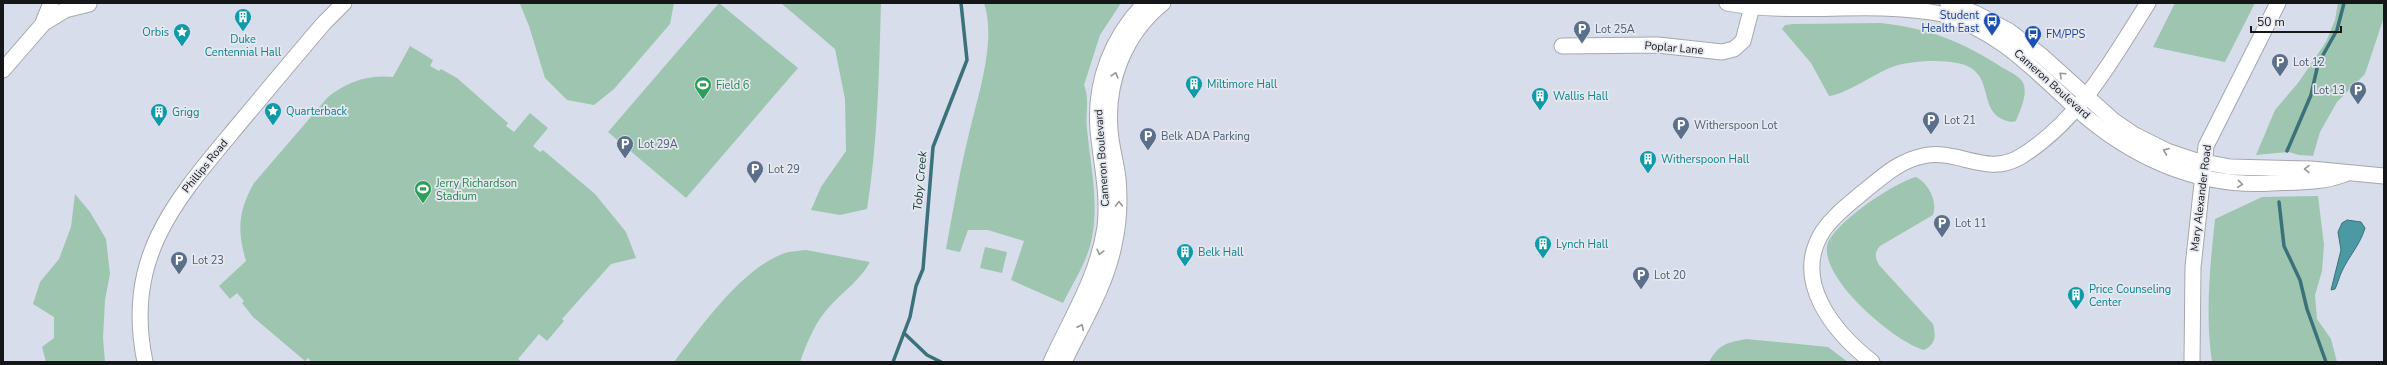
<svg xmlns="http://www.w3.org/2000/svg" width="2387" height="365" viewBox="0 0 2387 365" font-family="'Nunito Sans',sans-serif">
<style>
.built{fill:#d8ddeb}
.green{fill:#9ec5b0}
.water{fill:#4b99a2;stroke:#3b7279}
.lines{fill:none;stroke-linecap:round;stroke-linejoin:round}
.stream{stroke:#3b7279;stroke-width:3.5}
.minor-casing{stroke:#a5a7ae;stroke-width:17}
.minor{stroke:#fff;stroke-width:15}
.oneway{stroke:#969697}
.labels{text-anchor:middle;dominant-baseline:central;stroke-width:3.5;stroke-linejoin:round;paint-order:stroke}
.transit-label{font-size:11px;fill:#164399;stroke:#e5e8ef;text-anchor:end}
.service-label{font-size:11px;fill:#4e5e75;stroke:#e5e8ef;text-anchor:start}
.culture-label{font-size:11px;fill:#0d838f;stroke:#e5e8ef;text-anchor:start}
.street-label{font-size:11px;fill:#151618;stroke:#e5e8ef}
.leisure-label{font-size:11px;fill:#27864d;stroke:#e5e8ef;text-anchor:start}
.water-label{font-size:12px;font-style:italic;fill:#143a3e;stroke:#e5e8ef}
</style>
<rect width="100%" height="100%" fill="#e5e8ef"/>
<rect class="built" x="3" y="3" width="2381" height="359"/>
<g class="green">
<path d="M674 3 670 24 614 89 594 105 567 100 545 78 529 26 520 4Z"/>
<path d="M719 3 798 68 686 198 608 132Z"/>
<path d="M781 3H881C879 71 878 141 867 209L840 215 811 210 821 187 846 151 845 99 835 49Z"/>
<path d="M984 3H1121L1100 35 1084 85C1090 99 1085 114 1087 129 1091 171 1103 219 1085 260 1079 274 1070 289 1063 303L1011 280 1024 241 988 230H968L960 252 946 249C953 212 959 174 968 138 977 98 997 42 984 3Z"/>
<path d="M2175 3H2255L2225 62 2153 47Z"/>
<path d="M2338 3H2384V17L2365 74 2337 102 2320 132 2313 156 2299 155 2289 152 2256 155 2275 110 2298 83 2326 42 2335 20Z"/>
<path d="M1881 23C1931 29 1961 41 2003 68 2010 72 2022 77 2024 85 2027 97 2020 110 2016 121L2011 122C1980 116 1992 87 1975 71 1961 57 1911 60 1892 67 1876 73 1844 95 1829 96L1811 63 1782 29 1785 25 1794 24Z"/>
<path d="M410 46 433 60 430 66 439 71 441 69 457 78 508 123 506 126 514 132 530 113 548 128 533 146 540 152 543 150 595 194 626 232 636 258 611 264 562 319 564 321 547 341 539 334 518 359 522 362H312L308 358 305 361 253 317 242 303 244 301 237 293 230 299 219 286 246 261C237 231 238 211 254 183L328 97C346 82 369 74 393 77Z"/>
<path d="M1916 177C1928 183 1938 201 1933 215L1880 246C1874 253 1875 257 1879 265L1933 324C1936 336 1936 344 1924 350 1895 342 1823 281 1827 247 1829 226 1895 182 1916 177Z"/>
<path d="M75 194 90 212 106 239 110 274 105 300 103 338 105 362H46L42 347 54 338V317L33 304 40 282 59 259 71 227Z"/>
<path d="M2318 196 2324 245 2322 271 2315 295 2317 319 2331 339 2337 362H2212C2205 315 2210 266 2215 219L2262 197Z"/>
<path d="M985 247 1007 252 1002 273 980 268Z"/>
<path d="M806 250 870 262C860 280 845 290 831 305 816 320 807 342 800 362H674C700 328 743 267 785 253 791 251 799 251 806 250Z"/>
<path d="M1746 339 1828 347 1848 362H1709C1719 344 1726 343 1746 339Z"/>
</g>
<path class="water" d="M2347 220 2361 222 2365 228C2360 245 2349 256 2342 271 2339 277 2338 283 2335 289L2331 290 2341 250 2338 232 2342 223Z"/>
<g class="lines">
<g class="stream">
<path d="M2287 151 2311 95 2318 64 2337 30 2344 3"/>
<path d="M2279 202 2284 246 2300 280 2307 309 2326 362"/>
<path d="M904 333 927 355 941 362"/>
<path d="M893 362 910 317 916 286 923 269 933 147 967 60 961 3"/>
</g>
<defs>
<g id="minor">
<path d="M1727 3C1798 16 1871 0 1942 14 2001 32 2032 68 2076 108 2130 157 2198 188 2272 183 2296 182 2323 183 2345 174"/>
<path d="M1948 3 1975 13 2009 31 2042 56 2114 121 2133 134 2167 151 2194 160 2230 167 2311 169 2384 176"/>
<path d="M44 23 65 10 89 4"/>
<path d="M1562 46 1658 45 1722 52 1734 49 1743 41 1753 3"/>
<path d="M3 70 42 25 51 3"/>
<path d="M145 362C124 259 173 203 234 130 264 94 294 58 324 23L344 3"/>
<path d="M1051 362C1071 318 1098 276 1105 227 1109 193 1101 163 1098 130 1094 82 1112 37 1145 3"/>
<path d="M1064 362C1082 324 1106 286 1114 245 1119 223 1120 200 1118 178 1116 162 1111 146 1110 130 1106 81 1125 34 1163 3"/>
<path d="M1872 362C1834 332 1791 281 1823 231 1833 216 1848 205 1862 193 1881 178 1898 161 1923 156 1957 148 1987 177 2020 157 2079 121 2112 60 2148 3"/>
<path d="M2192 362 2193 267 2206 146 2278 3"/>
</g>
</defs>
<use href="#minor" class="minor-casing"/>
<use href="#minor" class="minor"/>
</g>
<defs><path id="oneway-chevron" d="M-2-3.5L2.5 0L-2 3.5" fill="none" stroke-width="1.6" stroke-linecap="round" stroke-linejoin="round"/></defs>
<g class="oneway">
<use href="#oneway-chevron" transform="translate(1115 75) rotate(-74)"/>
<use href="#oneway-chevron" transform="translate(2062 75) rotate(-137)"/>
<use href="#oneway-chevron" transform="translate(2166 151) rotate(-158)"/>
<use href="#oneway-chevron" transform="translate(2307 169) rotate(-179)"/>
<use href="#oneway-chevron" transform="translate(2240 184) rotate(5)"/>
<use href="#oneway-chevron" transform="translate(1119 204) rotate(-90)"/>
<use href="#oneway-chevron" transform="translate(1100 252) rotate(104)"/>
<use href="#oneway-chevron" transform="translate(1081 327) rotate(-64)"/>
</g>
<defs>
<symbol id="building-pin" viewBox="-11 -11 22 30"><path d="M0 17L-7.5 6A9.5 9.5 0 1 1 7.5 6Z" fill="#0f9aa8" stroke="#e5e8ef"/><path d="M-4-6H4V6H1V3H-1V6H-4ZM-2.5-4.3h1.7v1.8h-1.7ZM.8-4.3h1.7v1.8H.8ZM-2.5-1h1.7V.8h-1.7ZM.8-1h1.7V.8H.8Z" fill="#fff"/></symbol>
<symbol id="bus-pin" viewBox="-11 -11 22 30"><path d="M0 17L-7.5 6A9.5 9.5 0 1 1 7.5 6Z" fill="#1a4fb4" stroke="#e5e8ef"/><path d="M-5-6H5V4H4V6H2V4H-2V6H-4V4H-5ZM-3.5-4V0h7V-4ZM-3.5 1.2v1.5H-2V1.2ZM2 1.2v1.5H3.5V1.2Z" fill="#fff"/></symbol>
<symbol id="parking-pin" viewBox="-11 -11 22 30"><path d="M0 17L-7.5 6A9.5 9.5 0 1 1 7.5 6Z" fill="#5c6f8a" stroke="#e5e8ef"/><path d="M-3.5-5.5H1a3.5 3.5 0 0 1 0 7H-1V5.5H-3.5ZM-1-3.4V-.6H.8a1.4 1.4 0 0 0 0-2.8Z" fill="#fff"/></symbol>
<symbol id="sight-pin" viewBox="-11 -11 22 30"><path d="M0 17L-7.5 6A9.5 9.5 0 1 1 7.5 6Z" fill="#0f9aa8" stroke="#e5e8ef"/><path d="M0-6L1.8-2.2L6-1.7L2.9 1.2L3.7 5.4L0 3.3L-3.7 5.4L-2.9 1.2L-6-1.7L-1.8-2.2Z" fill="#fff"/></symbol>
<symbol id="stadium-pin" viewBox="-11 -11 22 30"><path d="M0 17L-7.5 6A9.5 9.5 0 1 1 7.5 6Z" fill="#2e9e5b" stroke="#e5e8ef"/><path d="M0-5a6.5 5 0 1 0 0 10a6.5 5 0 1 0 0-10ZM-3.5-1.8h7v3.6h-7Z" fill="#fff"/></symbol>
</defs>
<g fill-rule="evenodd">
<use href="#building-pin" x="233" y="7" width="20" height="27"/>
<use href="#bus-pin" x="1982" y="11" width="20" height="27"/>
<use href="#parking-pin" x="1572" y="19" width="20" height="27"/>
<use href="#sight-pin" x="172" y="22" width="20" height="27"/>
<use href="#bus-pin" x="2023" y="24" width="20" height="27"/>
<use href="#parking-pin" x="2270" y="52" width="20" height="27"/>
<use href="#building-pin" x="1184" y="74" width="20" height="27"/>
<use href="#stadium-pin" x="693" y="75" width="20" height="27"/>
<use href="#parking-pin" x="2348" y="80" width="20" height="27"/>
<use href="#building-pin" x="1530" y="86" width="20" height="27"/>
<use href="#sight-pin" x="263" y="101" width="20" height="27"/>
<use href="#building-pin" x="149" y="102" width="20" height="27"/>
<use href="#parking-pin" x="1921" y="110" width="20" height="27"/>
<use href="#parking-pin" x="1671" y="115" width="20" height="27"/>
<use href="#parking-pin" x="1138" y="126" width="20" height="27"/>
<use href="#parking-pin" x="615" y="134" width="20" height="27"/>
<use href="#building-pin" x="1638" y="149" width="20" height="27"/>
<use href="#parking-pin" x="745" y="159" width="20" height="27"/>
<use href="#stadium-pin" x="413" y="179" width="20" height="27"/>
<use href="#parking-pin" x="1932" y="213" width="20" height="27"/>
<use href="#building-pin" x="1533" y="234" width="20" height="27"/>
<use href="#building-pin" x="1175" y="242" width="20" height="27"/>
<use href="#parking-pin" x="169" y="250" width="20" height="27"/>
<use href="#parking-pin" x="1631" y="265" width="20" height="27"/>
<use href="#building-pin" x="2066" y="285" width="20" height="27"/>
</g>
<g class="labels">
<g class="transit-label">
<text x="1979" y="15">Student<tspan x="1979" dy="13">Health East</tspan></text>
<text x="2046" y="34" text-anchor="start">FM/PPS</text>
</g>
<g class="service-label">
<text x="1595" y="29">Lot 25A</text>
<text x="2293" y="62">Lot 12</text>
<text x="2345" y="90" text-anchor="end">Lot 13</text>
<text x="1944" y="120">Lot 21</text>
<text x="1694" y="125">Witherspoon Lot</text>
<text x="1161" y="136">Belk ADA Parking</text>
<text x="638" y="144">Lot 29A</text>
<text x="768" y="169">Lot 29</text>
<text x="1955" y="223">Lot 11</text>
<text x="192" y="260">Lot 23</text>
<text x="1654" y="275">Lot 20</text>
</g>
<g class="culture-label">
<text x="169" y="32" text-anchor="end">Orbis</text>
<text x="243" y="39" text-anchor="middle">Duke<tspan x="243" dy="13">Centennial Hall</tspan></text>
<text x="1207" y="84">Miltimore Hall</text>
<text x="1553" y="96">Wallis Hall</text>
<text x="286" y="111">Quarterback</text>
<text x="172" y="112">Grigg</text>
<text x="1661" y="159">Witherspoon Hall</text>
<text x="1556" y="244">Lynch Hall</text>
<text x="1198" y="252">Belk Hall</text>
<text x="2089" y="289">Price Counseling<tspan x="2089" dy="13">Center</tspan></text>
</g>
<g class="street-label">
<text transform="translate(1674 48) rotate(5)">Poplar Lane</text>
<text transform="translate(2052 84) rotate(42)">Cameron Boulevard</text>
<text transform="translate(1102 158) rotate(-94)">Cameron Boulevard</text>
<text transform="translate(205 166) rotate(-51)">Phillips Road</text>
<text transform="translate(2201 198) rotate(-83)">Mary Alexander Road</text>
</g>
<g class="leisure-label">
<text x="716" y="85">Field 6</text>
<text x="436" y="183">Jerry Richardson<tspan x="436" dy="13">Stadium</tspan></text>
</g>
<g class="water-label">
<text transform="translate(920 181) rotate(-85)">Toby Creek</text>
</g>
</g>
<rect width="2387" height="365" fill="none" stroke="#151618" stroke-width="8"/>
<path d="M2251 26v6h90v-6" fill="none" stroke="#151618" stroke-width="2"/>
<text x="2257" y="26" font-size="12" fill="#151618" stroke="#e5e8ef" stroke-width="3" paint-order="stroke">50 m</text>
</svg>
